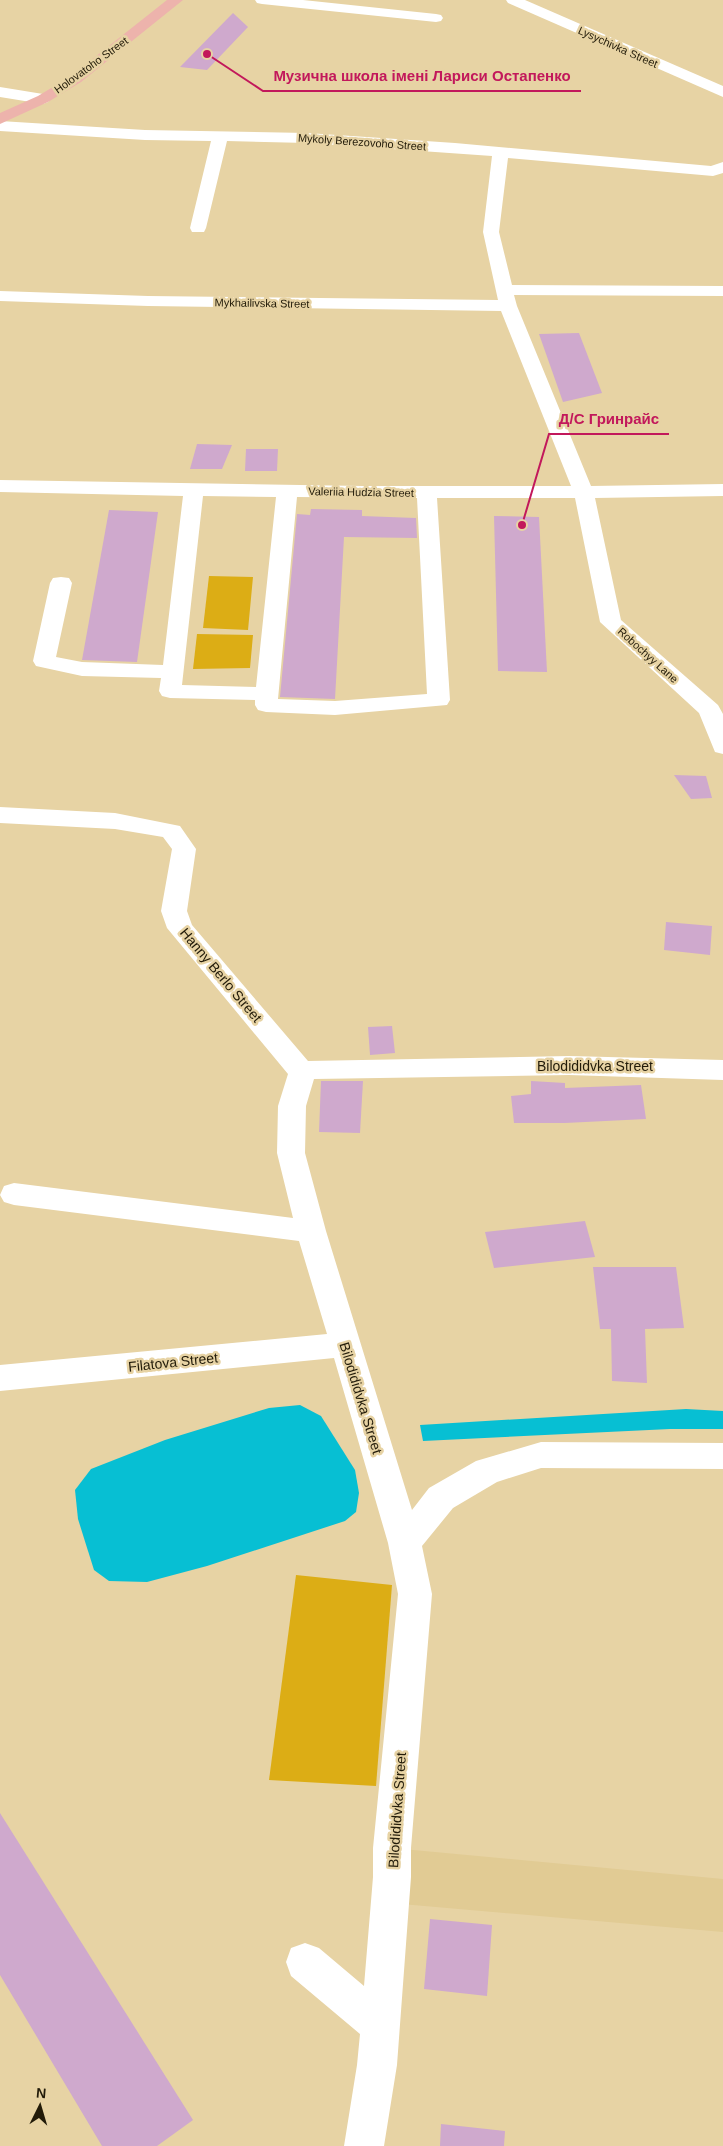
<svg xmlns="http://www.w3.org/2000/svg" width="723" height="2146" viewBox="0 0 723 2146" font-family="Arial,sans-serif">
<style>
.built{fill:#e1cb94}
.green{fill:#dcad15}
.water{fill:#07bfd3}
.building{fill:#cfa9cd}
.lines{fill:none;stroke-linecap:round;stroke-linejoin:round}
.minor{fill:#fff;fill-rule:evenodd}
.major{fill:#edb3ac;fill-rule:evenodd}
.labels{text-anchor:middle;dominant-baseline:central;stroke-width:5;stroke-linejoin:round;paint-order:stroke}
.far-street-label{font-size:11px;fill:#221b09;stroke:#e7d3a4}
.street-label{font-size:14px;fill:#221b09;stroke:#e7d3a4}
.leader{fill:none;stroke:#c2185b;stroke-width:2}
.callout-dot{fill:#c2185b;stroke:#e7d3a4;stroke-width:2}
.callout-label{font-size:15px;text-anchor:middle;font-weight:bold;fill:#c2185b;stroke:#e7d3a4;stroke-width:5;stroke-linejoin:round;paint-order:stroke}
</style>
<rect width="100%" height="100%" fill="#e7d3a4"/>
<path class="built" d="M392 1848 723 1879V1932L390 1903Z"/>
<g class="green">
<path d="M209 576 253 577 248 630 203 628Z"/>
<path d="M197 634 253 635 250 668 193 669Z"/>
<path d="M296 1575 392 1585 376 1786 269 1780Z"/>
</g>
<g class="water">
<path d="M300 1405 321 1416 355 1470 359 1493 356 1512 345 1521 207 1566 147 1582 109 1581 94 1570 78 1519 75 1490 91 1469 165 1440 269 1408Z"/>
<path d="M686 1409 723 1411V1429H670L423 1441 420 1425Z"/>
</g>
<g class="building">
<path d="M233 13 248 27 207 70 180 67Z"/>
<path d="M579 333 602 393 563 402 539 334Z"/>
<path d="M197 444 232 445 222 469H190Z"/>
<path d="M246 449H278L277 471H245Z"/>
<path d="M311 509 362 510V516L416 518 417 538 344 537 335 699 280 697 297 514 310 515Z"/>
<path d="M109 510 158 512 137 662 82 660Z"/>
<path d="M494 516 539 517 547 672 498 671Z"/>
<path d="M674 775 706 776 712 798 691 799Z"/>
<path d="M666 922 712 926 710 955 664 950Z"/>
<path d="M392 1026 395 1053 370 1055 368 1027Z"/>
<path d="M321 1081H363L360 1133 319 1132Z"/>
<path d="M531 1081 565 1083V1088L641 1085 646 1119 565 1123H514L511 1096 531 1094Z"/>
<path d="M585 1221 595 1257 494 1268 485 1232Z"/>
<path d="M593 1267H676L684 1328 645 1329 647 1383 612 1381 611 1329H600Z"/>
<path d="M0 1813 193 2120 157 2146H102L0 1975Z"/>
<path d="M430 1919 492 1925 487 1996 424 1989Z"/>
<path d="M441 2124 505 2131 504 2146H440Z"/>
</g>
<g class="lines">
<g class="minor">
<path d="M255 0H303L436 14 441 15 443 18 441 21 436 22 262 4 257 3Z"/>
<path d="M506 0H525L723 86V97L508 3Z"/>
<path d="M0 87 43 94 48 96 51 99 48 102 43 104 0 97Z"/>
<path d="M0 121 145 130 307 133 455 143 711 166 723 162V173L713 176 508 158 499 232 512 285 723 286V296L514 295 517 306 591 486 723 484V496L595 498 621 620 718 705 723 714V754L715 752 699 713 600 622 575 498H437L450 700 447 705 335 715 266 712 258 710 255 705V700L170 698 162 696 159 691 161 678 82 676 36 666 33 661 50 583 53 578 61 577 69 578 72 583 56 657 82 662 163 665 183 496 0 492V480L362 486H571L501 311 148 306 0 301V291L148 296 498 300 483 232 492 156 307 143 227 141 206 228 204 232H192L190 228 211 141 145 140 0 131ZM203 496 276 497 256 687 182 685ZM297 497 417 498 427 694 335 701 278 699Z"/>
<path d="M0 807 115 813 180 826 196 849 187 911 192 925 308 1061 569 1056 723 1060V1080L569 1075 314 1079 306 1106 305 1153 326 1231 412 1510 429 1488 476 1461 541 1442 723 1443V1469L541 1468 497 1482 453 1508 422 1546 432 1594 411 1848V1877L397 2065 384 2146H344L357 2065 360 2034 291 1976 286 1962 291 1948 305 1943 319 1948 364 1986 373 1877V1848L398 1594 388 1543 334 1358 0 1391V1365L327 1334 299 1241 14 1205 4 1202 0 1195 4 1186 14 1183 293 1218 277 1153 278 1106 288 1074 167 928 161 911 172 849 163 837 115 829 0 823Z"/>
</g>
<path class="major" d="M167 0H183L81 82 48 102 0 124V113L38 96 71 76Z"/>
</g>
<g class="labels">
<g class="far-street-label">
<text transform="translate(618 47) rotate(24)">Lysychivka Street</text>
<text transform="translate(91 65) rotate(-36)">Holovatoho Street</text>
<text transform="translate(362 142) rotate(4)">Mykoly Berezovoho Street</text>
<text transform="translate(262 303) rotate(1)">Mykhailivska Street</text>
<text transform="translate(361 492) rotate(1)">Valeriia Hudzia Street</text>
<text transform="translate(648 655) rotate(42)">Robochyy Lane</text>
</g>
<g class="street-label">
<text transform="translate(221 975) rotate(50)">Hanny Berlo Street</text>
<text x="595" y="1066">Bilodididvka Street</text>
<text transform="translate(173 1362) rotate(-6)">Filatova Street</text>
<text transform="translate(361 1398) rotate(73)">Bilodididvka Street</text>
<text transform="translate(397 1810) rotate(-86)">Bilodididvka Street</text>
</g>
</g>
<path class="leader" d="M207 54L263 91H581M522 525L549 434H669"/>
<g class="callout-dot">
<circle cx="207" cy="54" r="5"/>
<circle cx="522" cy="525" r="5"/>
</g>
<g class="callout-label">
<text x="422" y="81">Музична школа імені Лариси Остапенко</text>
<text x="609" y="424">Д/С Гринрайс</text>
</g>
<g transform="translate(40 2106) rotate(5)" stroke="#e7d3a4" stroke-width="4" paint-order="stroke">
<path d="M0-4L9 19L0 12L-9 19Z" fill="#221b09"/>
<text y="-8" font-size="14" font-weight="bold" text-anchor="middle" fill="#221b09">N</text>
</g>
</svg>
